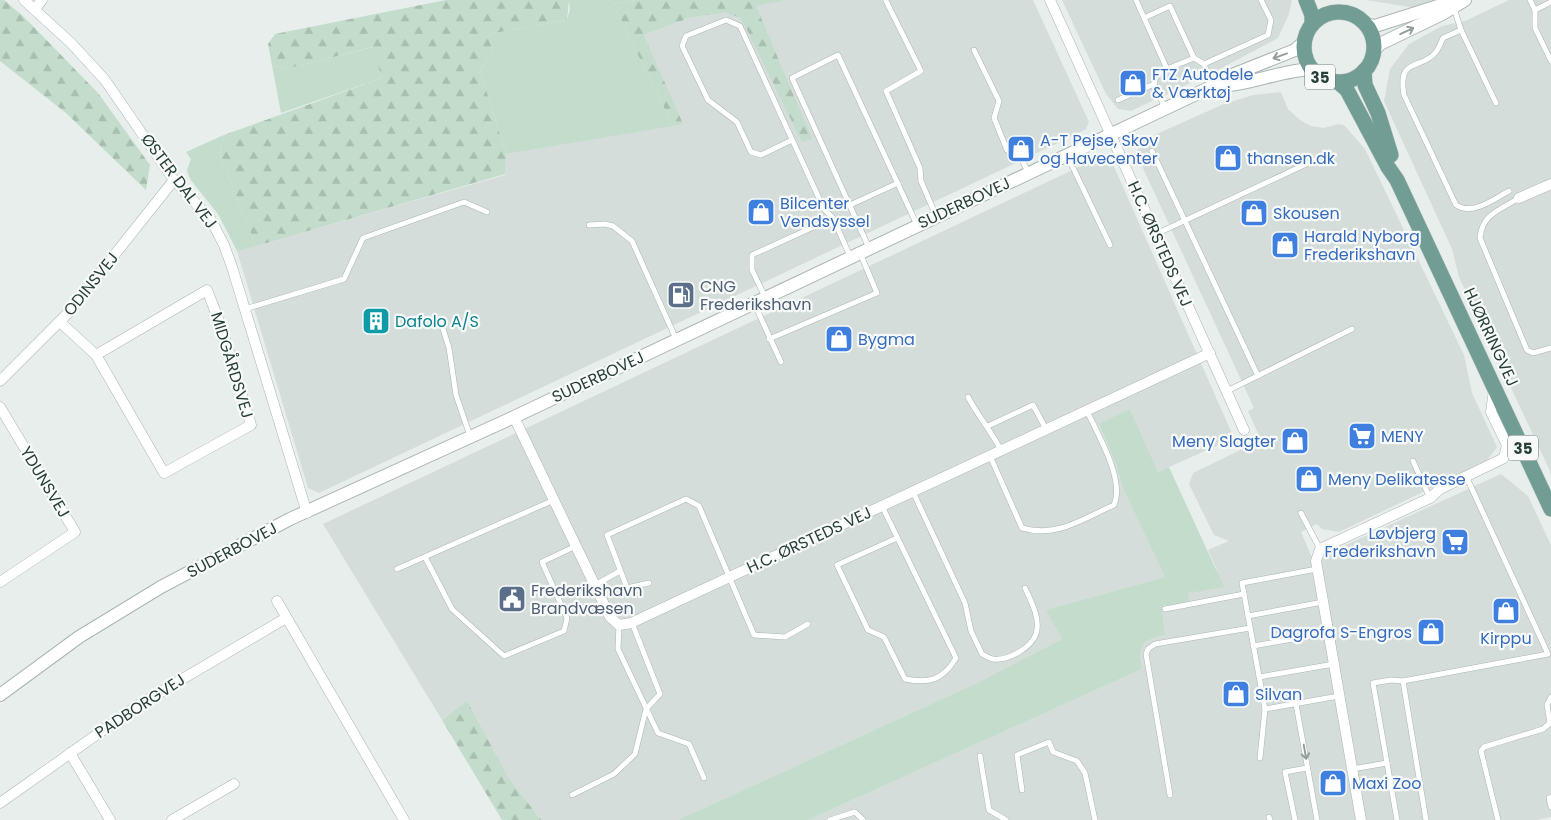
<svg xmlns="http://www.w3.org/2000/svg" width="1551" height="820" viewBox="0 0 1551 820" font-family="Poppins,sans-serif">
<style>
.built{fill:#d5ddda}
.green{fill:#c3dccb}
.forest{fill:url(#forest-firs)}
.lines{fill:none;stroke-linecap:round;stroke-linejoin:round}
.service-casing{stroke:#aab6b2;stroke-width:6}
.minor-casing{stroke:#aab6b2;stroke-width:11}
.tertiary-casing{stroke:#aab6b2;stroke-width:14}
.primary-casing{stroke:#c3c9c8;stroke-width:16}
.service{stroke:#fff;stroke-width:5}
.minor{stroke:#fff;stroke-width:10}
.tertiary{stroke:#fff;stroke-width:12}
.primary{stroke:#719d95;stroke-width:15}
.oneway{stroke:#939e9c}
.labels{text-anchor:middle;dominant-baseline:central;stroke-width:4.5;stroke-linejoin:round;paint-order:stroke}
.shield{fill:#f7faf9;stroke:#657673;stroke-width:1}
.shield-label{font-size:15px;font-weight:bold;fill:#273e39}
.shop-label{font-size:16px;fill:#366cbe;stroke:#f7faf9;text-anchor:start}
.street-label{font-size:16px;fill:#273e39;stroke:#f7faf9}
.service-label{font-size:16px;fill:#4e5e75;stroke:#f7faf9;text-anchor:start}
.culture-label{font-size:16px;fill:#0d838f;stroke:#f7faf9;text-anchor:start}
</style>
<defs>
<pattern id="forest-firs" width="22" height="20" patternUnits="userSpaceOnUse" patternTransform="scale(1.25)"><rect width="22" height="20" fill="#c3dccb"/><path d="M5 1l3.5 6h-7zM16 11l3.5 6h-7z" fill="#a8beaf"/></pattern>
</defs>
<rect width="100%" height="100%" fill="#e7eeeb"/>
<g class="built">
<path d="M787 0H1033L1089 122 1086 129 1079 133 319 493 308 488 237 251 505 175 506 154 682 124 644 35 689 18Z"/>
<path d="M1062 0H1292L1289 14 1278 38 1216 71 1131 111 1118 109 1106 94Z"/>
<path d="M1366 0H1436L1416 8Z"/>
<path d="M1509 0H1551V473L1459 277 1452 249 1384 101 1390 69 1409 44 1442 26 1465 21Z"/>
<path d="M1281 92 1288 109 1300 120 1311 126 1324 128 1338 124 1344 125 1365 149 1464 355 1472 393 1497 447 1486 462 1339 532 1322 529 1317 524 1301 532 1313 560 1501 474 1528 496 1551 545V817L1537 820H808L1142 669 1140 649 1144 642 1149 638 1165 635 1162 606 1189 602 1187 593 1217 570 1208 550 1229 541 1214 535 1189 484 1193 473 1261 440 1248 411 1254 408 1136 153 1143 140 1224 104 1253 95Z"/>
<path d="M1098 158 1112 162 1234 438 1158 472 1130 409 1099 425 1116 464 1123 489 1165 577 1047 610 1062 639 977 683 678 820H541L508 777 467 702 442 720 323 524Z"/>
</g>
<g class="green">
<path d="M569 0H636L613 4 673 126 506 154 480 70 492 51 489 34 567 20 570 9Z"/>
<path d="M374 47 382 78 281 113 272 65 286 69Z"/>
<path d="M224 135 220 154 256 246 237 251 218 214 190 179 187 170 191 159 186 152Z"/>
<path d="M1130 409 1158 472 1169 467 1224 587 1188 593 1189 602 1162 606 1165 635C1141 639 1138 647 1142 669L808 820H678L977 683 1062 639 1046 610 1165 577 1123 489 1116 464 1099 424Z"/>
</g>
<g class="forest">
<path d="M0 0H4L26 19 98 93 150 165 146 190 66 113 0 61Z"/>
<path d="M446 0H569L567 20 489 34 492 51 480 70 506 154 505 174 256 246 220 154 224 135 382 78 373 47 286 69 272 65 268 44 275 34Z"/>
<path d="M636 0H787L756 6 812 139 802 142 741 18 725 12 689 18 644 35 683 124 673 126 613 4Z"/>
<path d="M467 701 508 777 541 820H502L442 720Z"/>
</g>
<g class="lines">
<defs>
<g id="service">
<path d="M1136 0 1167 69"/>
<path d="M1530 0 1535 10V28L1551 61"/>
<path d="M886 1 921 71 886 91 920 168 921 181 936 216"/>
<path d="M1454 8 1461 30 1496 103"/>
<path d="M1535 10 1551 2"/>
<path d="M1144 18 1170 6 1194 58"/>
<path d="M1461 30 1443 38C1441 42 1439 48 1436 52 1421 71 1397 56 1404 95L1456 205C1472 216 1494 199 1509 191"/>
<path d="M974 50 999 101 994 118 1007 150 1020 156 1028 172"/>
<path d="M1204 64 1212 85"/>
<path d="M1154 84 1165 108"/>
<path d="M1118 100 1154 84 1157 73 1194 58 1204 64 1268 35 1271 20 1261 0"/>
<path d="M792 140 761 155 751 152 737 122 708 100 682 46 686 36 726 20 740 26 824 209 833 218 850 256"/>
<path d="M1152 151 1258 376"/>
<path d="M1067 155 1110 245"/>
<path d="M1519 198C1500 210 1482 214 1480 238L1527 350 1533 353 1551 348"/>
<path d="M850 205 898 183"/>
<path d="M589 225 605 224 613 226 632 241 676 339"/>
<path d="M1156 234 1317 159"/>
<path d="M869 248 792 78 838 55 917 225"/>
<path d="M765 297 752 270V255L833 218"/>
<path d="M754 303 781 362"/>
<path d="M245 309 344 279 363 238 464 202 487 212"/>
<path d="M440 319 449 348 456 395 470 436"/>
<path d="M769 339 877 293 860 253"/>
<path d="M1227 391 1352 329"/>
<path d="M968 397C978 416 991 431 1001 450"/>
<path d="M988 426 1033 405 1046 429"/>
<path d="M990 456 1022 528C1057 538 1082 519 1114 505 1125 480 1098 435 1087 411"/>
<path d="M1413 461 1430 498"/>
<path d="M913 492 965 603 971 631 982 654C986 656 990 659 993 659 1008 661 1031 648 1036 634 1041 619 1031 601 1025 588"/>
<path d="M882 506 956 658C943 680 929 684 905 679L884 637 868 630 837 565 897 538"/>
<path d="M1301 513 1320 549"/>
<path d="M425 557 452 609 504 656 564 631 567 618 542 562 576 546"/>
<path d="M397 569 554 500"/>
<path d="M1317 569 1242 583 1244 594 1265 709 1339 696"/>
<path d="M649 583 627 588 607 535 686 499 699 506 754 635 785 637 808 624"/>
<path d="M595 585 620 571"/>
<path d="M1165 609 1244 594"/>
<path d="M1248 616 1323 602"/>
<path d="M619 625 618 649 658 733 689 744 704 778"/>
<path d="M1253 646 1328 633"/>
<path d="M1259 677 1334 664"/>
<path d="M1403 681 1426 820"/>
<path d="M1296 704 1317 820"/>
<path d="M980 756 989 810 1006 820"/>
<path d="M1260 758 1265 709"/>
<path d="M1352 769 1387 763"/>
<path d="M1022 790 1017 755 1049 742 1053 752 1077 761 1085 773 1095 820"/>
<path d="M572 795 614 774 635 754 646 709 660 694 632 623"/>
<path d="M1170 795 1146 654 1148 649 1155 644 1250 628"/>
<path d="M1551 797 1549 798 1551 807"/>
<path d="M1269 817 1270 820"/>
<path d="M830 820 855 812 863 820"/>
<path d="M1295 820 1285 772 1307 768"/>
<path d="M1397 820 1373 683 1391 680 1403 681 1548 654 1466 476"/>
<path d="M1498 820 1481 751 1484 747 1543 729 1550 723 1547 705 1551 697"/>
</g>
<g id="minor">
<path d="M24 0 71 43 105 80 174 180 211 220 224 245 232 267 307 513"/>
<path d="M1050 0 1244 430"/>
<path d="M35 9 42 0"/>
<path d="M1519 198 1551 184"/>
<path d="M60 322 96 355 164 473 251 425 221 326 207 290 96 355"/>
<path d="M0 381 69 312 174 180"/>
<path d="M0 407 75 532 0 582"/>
<path d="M514 417 610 617 619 625 631 623 1210 353"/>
<path d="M277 601 404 820"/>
<path d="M70 753 110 820"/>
<path d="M0 803 140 704 286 618"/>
<path d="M172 820 234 784"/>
<path d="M1361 820 1316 561 1320 549 1430 498 1440 489 1504 458 1507 445 1491 412 1494 390"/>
</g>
<g id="tertiary">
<path d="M1366 24 1375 26 1438 6 1454 5"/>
<path d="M1374 51 1380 44 1442 14 1465 0"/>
<path d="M1215 86C1246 86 1279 71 1311 69"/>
<path d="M0 695 79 637 161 587 290 519 514 417 1213 86 1222 79 1295 50 1304 42"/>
</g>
<g id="primary">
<path d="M1306 0 1312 15V24"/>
<circle cx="1339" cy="47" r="35"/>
<path d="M1364 71 1365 85 1378 113 1391 155"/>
<path d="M1338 82 1347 90 1388 167 1397 180 1551 509"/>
</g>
</defs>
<use href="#service" class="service-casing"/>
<use href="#minor" class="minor-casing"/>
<use href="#tertiary" class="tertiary-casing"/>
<use href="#primary" class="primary-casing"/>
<use href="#service" class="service"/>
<use href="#minor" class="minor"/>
<use href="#tertiary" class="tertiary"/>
<use href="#primary" class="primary"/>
</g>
<defs><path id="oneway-shaft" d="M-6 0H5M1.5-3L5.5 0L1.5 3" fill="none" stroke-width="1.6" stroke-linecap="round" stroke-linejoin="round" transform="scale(1.25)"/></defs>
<g class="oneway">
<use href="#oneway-shaft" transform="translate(1407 31) rotate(-25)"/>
<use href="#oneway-shaft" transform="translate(1280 56) rotate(160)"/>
<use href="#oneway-shaft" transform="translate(1305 752) rotate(80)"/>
</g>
<defs>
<symbol id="shop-square" viewBox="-11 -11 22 22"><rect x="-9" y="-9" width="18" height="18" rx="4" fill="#3f7fe0" stroke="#f7faf9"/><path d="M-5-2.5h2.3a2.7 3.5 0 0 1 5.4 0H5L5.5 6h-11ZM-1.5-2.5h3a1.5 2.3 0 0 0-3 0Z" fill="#fff"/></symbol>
<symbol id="fuel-square" viewBox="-11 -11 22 22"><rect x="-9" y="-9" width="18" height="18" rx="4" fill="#5c6f8a" stroke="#f7faf9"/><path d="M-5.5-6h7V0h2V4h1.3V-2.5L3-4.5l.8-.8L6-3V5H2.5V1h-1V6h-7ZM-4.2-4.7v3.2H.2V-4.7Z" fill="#fff"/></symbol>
<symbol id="building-square" viewBox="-11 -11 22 22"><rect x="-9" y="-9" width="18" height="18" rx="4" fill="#0f9aa8" stroke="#f7faf9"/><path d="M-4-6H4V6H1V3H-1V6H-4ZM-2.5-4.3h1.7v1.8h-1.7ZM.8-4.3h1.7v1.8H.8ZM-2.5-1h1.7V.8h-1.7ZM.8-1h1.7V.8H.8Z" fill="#fff"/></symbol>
<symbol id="supermarket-square" viewBox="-11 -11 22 22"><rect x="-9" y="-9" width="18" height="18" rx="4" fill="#3f7fe0" stroke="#f7faf9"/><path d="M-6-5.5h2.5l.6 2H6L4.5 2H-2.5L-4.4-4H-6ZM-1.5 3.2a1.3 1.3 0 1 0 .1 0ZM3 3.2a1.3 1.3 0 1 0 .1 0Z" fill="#fff"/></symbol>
<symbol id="civic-square" viewBox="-11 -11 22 22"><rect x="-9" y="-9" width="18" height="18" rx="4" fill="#5c6f8a" stroke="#f7faf9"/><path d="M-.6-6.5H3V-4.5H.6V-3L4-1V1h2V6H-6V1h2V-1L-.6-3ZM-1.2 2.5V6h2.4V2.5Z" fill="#fff"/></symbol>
</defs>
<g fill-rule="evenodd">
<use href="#shop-square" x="1117" y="67" width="32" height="32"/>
<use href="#shop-square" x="1005" y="133" width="32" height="32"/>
<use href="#shop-square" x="1212" y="142" width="32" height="32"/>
<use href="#shop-square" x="745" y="196" width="32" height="32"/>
<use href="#shop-square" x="1238" y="197" width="32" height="32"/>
<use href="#shop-square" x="1269" y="229" width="32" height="32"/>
<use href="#fuel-square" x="665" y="279" width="32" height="32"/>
<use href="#building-square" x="360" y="305" width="32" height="32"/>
<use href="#shop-square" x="823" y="323" width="32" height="32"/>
<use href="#supermarket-square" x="1346" y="420" width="32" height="32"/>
<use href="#shop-square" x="1279" y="425" width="32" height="32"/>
<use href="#shop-square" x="1293" y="463" width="32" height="32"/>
<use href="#supermarket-square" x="1439" y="526" width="32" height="32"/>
<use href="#civic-square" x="496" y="583" width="32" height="32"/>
<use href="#shop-square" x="1490" y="595" width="32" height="32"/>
<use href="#shop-square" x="1415" y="616" width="32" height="32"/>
<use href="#shop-square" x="1220" y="678" width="32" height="32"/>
<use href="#shop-square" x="1317" y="767" width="32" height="32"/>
</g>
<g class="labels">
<g class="shield">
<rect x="1305" y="64.5" width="30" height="25" rx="4"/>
<rect x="1508" y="435.5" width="30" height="25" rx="4"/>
</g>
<g class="shield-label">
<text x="1320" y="77">35</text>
<text x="1523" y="448">35</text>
</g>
<g class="shop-label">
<text x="1152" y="74">FTZ Autodele<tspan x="1152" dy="18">&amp; Værktøj</tspan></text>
<text x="1040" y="140">A-T Pejse, Skov<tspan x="1040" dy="18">og Havecenter</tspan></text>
<text x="1247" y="158">thansen.dk</text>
<text x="780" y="203">Bilcenter<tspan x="780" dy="18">Vendsyssel</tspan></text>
<text x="1273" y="213">Skousen</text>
<text x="1304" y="236">Harald Nyborg<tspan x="1304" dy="18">Frederikshavn</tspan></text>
<text x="858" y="339">Bygma</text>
<text x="1381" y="436">MENY</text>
<text x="1276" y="441" text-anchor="end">Meny Slagter</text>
<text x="1328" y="479">Meny Delikatesse</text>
<text x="1436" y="533" text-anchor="end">Løvbjerg<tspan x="1436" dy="18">Frederikshavn</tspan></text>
<text x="1412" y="632" text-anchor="end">Dagrofa S-Engros</text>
<text x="1506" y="638" text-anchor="middle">Kirppu</text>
<text x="1255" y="694">Silvan</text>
<text x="1352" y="783">Maxi Zoo</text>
</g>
<g class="street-label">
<text transform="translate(179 181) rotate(53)">ØSTER DAL VEJ</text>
<text transform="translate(964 203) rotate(-25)">SUDERBOVEJ</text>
<text transform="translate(1160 244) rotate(66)">H.C. ØRSTEDS VEJ</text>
<text transform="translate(91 284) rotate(-51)">ODINSVEJ</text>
<text transform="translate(1491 337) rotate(65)">HJØRRINGVEJ</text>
<text transform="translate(232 365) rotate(73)">MIDGÅRDSVEJ</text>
<text transform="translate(598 377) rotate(-25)">SUDERBOVEJ</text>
<text transform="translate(45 482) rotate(59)">YDUNSVEJ</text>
<text transform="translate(809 540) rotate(-25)">H.C. ØRSTEDS VEJ</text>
<text transform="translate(232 550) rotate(-28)">SUDERBOVEJ</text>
<text transform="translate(140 706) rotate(-33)">PADBORGVEJ</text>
</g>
<g class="service-label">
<text x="700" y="286">CNG<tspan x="700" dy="18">Frederikshavn</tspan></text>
<text x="531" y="590">Frederikshavn<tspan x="531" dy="18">Brandvæsen</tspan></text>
</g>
<g class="culture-label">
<text x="395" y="321">Dafolo A/S</text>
</g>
</g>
</svg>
